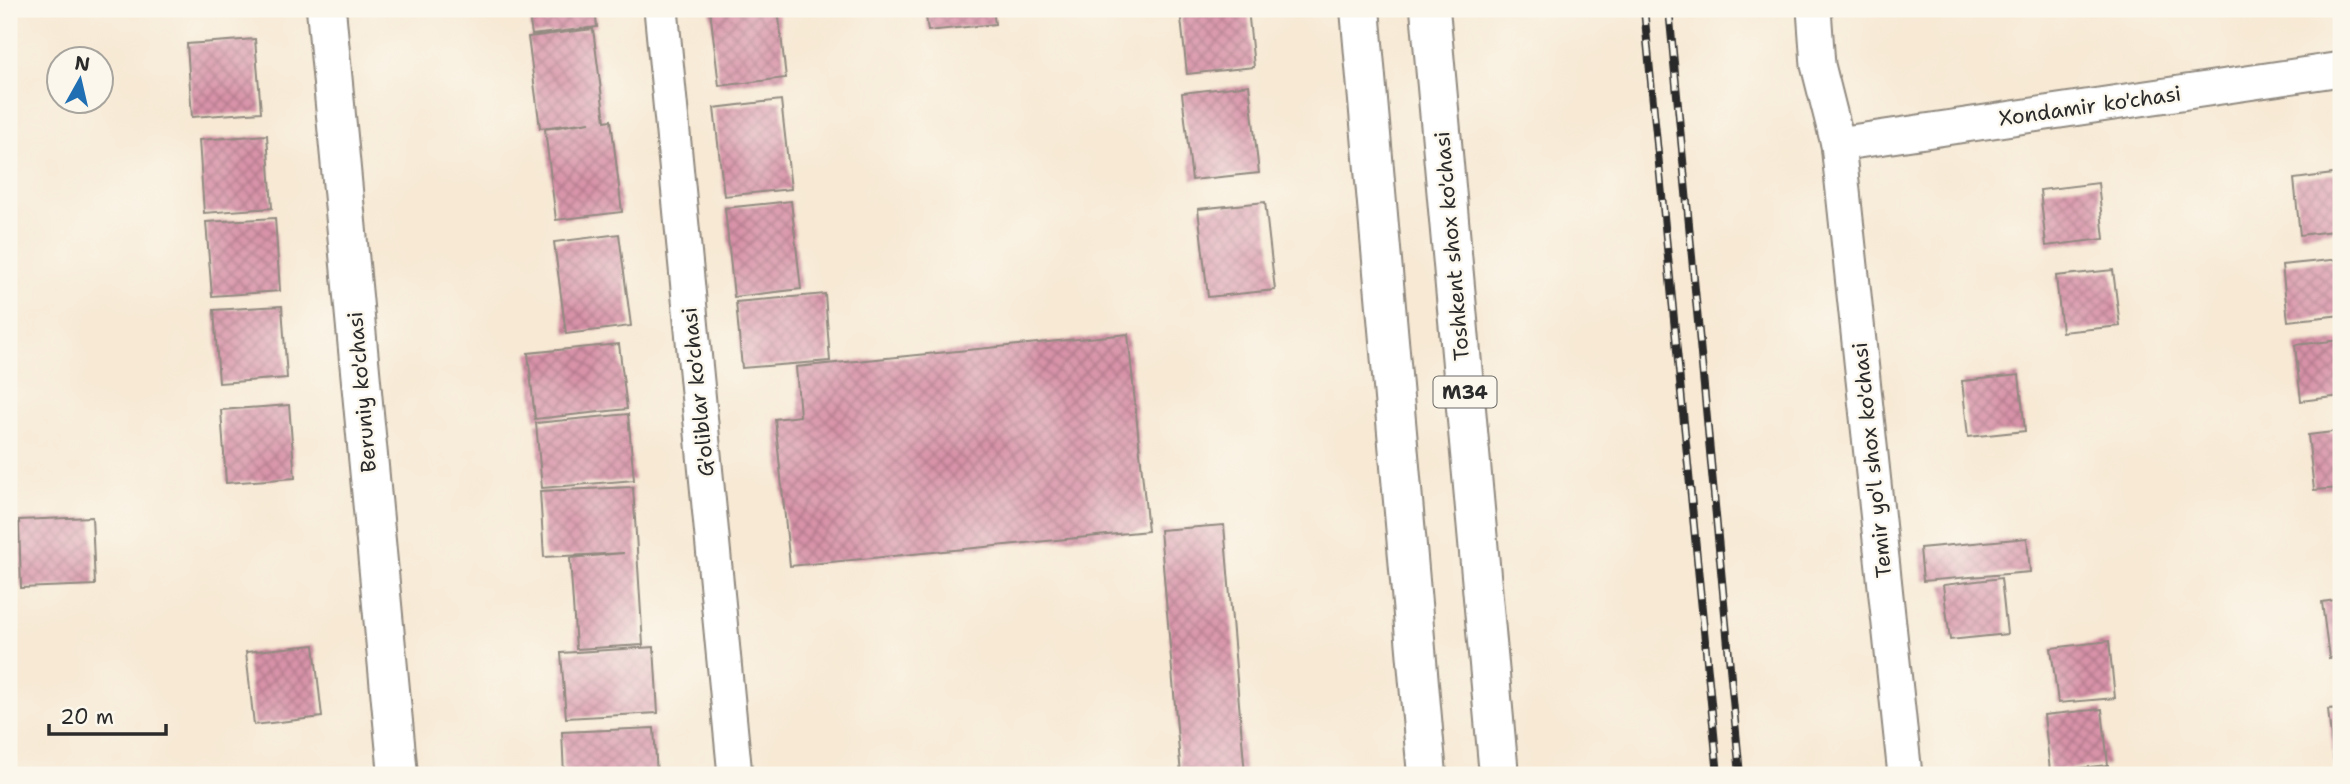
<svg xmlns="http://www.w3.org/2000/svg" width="2350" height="784" viewBox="0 0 2350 784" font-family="'Shantell Sans',sans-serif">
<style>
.building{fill:url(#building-cross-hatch)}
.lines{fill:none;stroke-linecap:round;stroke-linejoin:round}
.street-casing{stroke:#918a80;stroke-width:37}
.secondary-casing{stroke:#918a80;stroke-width:42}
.highway-casing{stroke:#918a80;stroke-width:42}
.street{stroke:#fff;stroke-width:33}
.secondary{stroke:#fff;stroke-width:38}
.highway{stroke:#fff;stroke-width:38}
.rail-casing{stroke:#2b2b2b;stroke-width:8}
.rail{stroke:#fbf7ec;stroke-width:5;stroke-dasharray:16;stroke-linecap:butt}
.labels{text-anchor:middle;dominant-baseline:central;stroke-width:5;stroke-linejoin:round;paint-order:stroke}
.shield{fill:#fbf7ec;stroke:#696865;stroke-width:2}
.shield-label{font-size:19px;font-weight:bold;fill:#2b2b2b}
.street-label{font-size:21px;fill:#2b2b2b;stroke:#fbf7ec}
</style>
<defs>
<pattern id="building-cross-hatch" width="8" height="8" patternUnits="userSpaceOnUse" patternTransform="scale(1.75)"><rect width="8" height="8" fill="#d893a9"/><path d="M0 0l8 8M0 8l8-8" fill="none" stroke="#af788a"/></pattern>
</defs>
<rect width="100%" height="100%" fill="#fbf7ec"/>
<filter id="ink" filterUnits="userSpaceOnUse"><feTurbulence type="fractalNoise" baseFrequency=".0143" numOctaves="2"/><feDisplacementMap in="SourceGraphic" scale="14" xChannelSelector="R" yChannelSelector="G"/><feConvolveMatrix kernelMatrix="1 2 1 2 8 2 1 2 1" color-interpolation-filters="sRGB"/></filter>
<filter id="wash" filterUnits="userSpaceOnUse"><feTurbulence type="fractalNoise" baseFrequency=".00686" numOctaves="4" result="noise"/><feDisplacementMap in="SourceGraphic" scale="28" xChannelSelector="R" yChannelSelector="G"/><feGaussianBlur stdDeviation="1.57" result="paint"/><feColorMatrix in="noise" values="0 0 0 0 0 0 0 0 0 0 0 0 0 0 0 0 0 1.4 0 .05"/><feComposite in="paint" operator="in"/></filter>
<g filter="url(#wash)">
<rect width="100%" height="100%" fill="#f7e9d4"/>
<g id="blocks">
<g class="building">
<path d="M528 9H595L597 27 532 35Z"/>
<path d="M710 9H778L786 78 719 86Z"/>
<path d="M925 9H993L995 24 928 31Z"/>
<path d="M1180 9H1248L1254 67 1187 74Z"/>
<path d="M593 29 605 121 611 120 622 212 556 220 545 129 590 122 540 128 528 37Z"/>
<path d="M255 39 261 112 192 117 187 44Z"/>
<path d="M1249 85 1259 173 1192 180 1182 93Z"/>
<path d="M781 100 791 189 724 196 714 108Z"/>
<path d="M267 135 272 208 204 213 199 140Z"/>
<path d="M2341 173V230L2300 235 2294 179Z"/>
<path d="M2098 183 2104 239 2046 246 2040 190Z"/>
<path d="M791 201 801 289 734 297 725 208Z"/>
<path d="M1265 202 1275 290 1208 297 1198 209Z"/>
<path d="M275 218 280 291 212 296 206 222Z"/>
<path d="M619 234 631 326 566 334 554 242Z"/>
<path d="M2340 259 2341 315 2288 321 2282 265Z"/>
<path d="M2113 270 2120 326 2062 332 2056 276Z"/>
<path d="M825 294 830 361 742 368 736 302Z"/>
<path d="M282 306 287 378 219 383 214 310Z"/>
<path d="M1128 334 1148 531 790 566 775 419 800 416 796 367Z"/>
<path d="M2341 340V396L2301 401 2295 345Z"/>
<path d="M619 344 627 409 535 419 528 353Z"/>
<path d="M2019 375 2025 431 1968 437 1962 381Z"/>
<path d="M289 405 295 478 226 483 221 410Z"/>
<path d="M628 414 634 480 542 488 536 423Z"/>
<path d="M2341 431V488L2314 490 2308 435Z"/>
<path d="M633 487 643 645 576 649 570 558 624 553 544 557 540 491Z"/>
<path d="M92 517 95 585 21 588 19 520Z"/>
<path d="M1224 525 1245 775H1181L1160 530Z"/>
<path d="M2027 538 2030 572 1923 581 1920 548Z"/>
<path d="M2001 578 2007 634 1950 640 1943 585Z"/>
<path d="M2341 599V656L2329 658 2322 602Z"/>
<path d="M2109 641 2115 698 2058 703 2051 648Z"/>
<path d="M314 645 322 717 254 725 246 652Z"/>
<path d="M654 647 658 713 566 718 561 653Z"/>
<path d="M2341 708V765H2334L2328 709Z"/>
<path d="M2102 709 2108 765 2050 771 2044 715Z"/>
<path d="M654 728 657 775H564L562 732Z"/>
</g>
</g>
</g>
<g filter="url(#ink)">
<use href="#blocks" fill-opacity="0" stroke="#918a80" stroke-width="2"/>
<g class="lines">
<defs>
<g id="street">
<path d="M661 9 735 775"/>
<path d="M1814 9 1818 65 1838 144 1905 775"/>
<path d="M1838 144 2341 69"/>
</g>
<path id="secondary" d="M326 9 398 775"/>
<g id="highway">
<path d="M1360 9 1427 775"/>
<path d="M1430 9 1499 775"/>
</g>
</defs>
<use href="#street" class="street-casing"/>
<use href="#secondary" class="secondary-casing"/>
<use href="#highway" class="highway-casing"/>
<use href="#street" class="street"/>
<use href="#secondary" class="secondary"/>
<use href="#highway" class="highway"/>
<defs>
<g id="rail">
<path d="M1644 9 1718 775"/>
<path d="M1669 9 1740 775"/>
</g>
</defs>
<use href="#rail" class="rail-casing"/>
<use href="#rail" class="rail"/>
</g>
</g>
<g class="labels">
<rect class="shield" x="1433.5" y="376.5" width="63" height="31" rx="5"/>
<g class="shield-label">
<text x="1465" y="392">M34</text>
</g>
<g class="street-label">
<text transform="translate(2090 106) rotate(-8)">Xondamir ko'chasi</text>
<text transform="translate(1452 246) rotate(-95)">Toshkent shox ko'chasi</text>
<text transform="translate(362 392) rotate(-95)">Beruniy ko'chasi</text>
<text transform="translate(698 392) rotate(-96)">G'oliblar ko'chasi</text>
<text transform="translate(1872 460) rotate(-96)">Temir yo'l shox ko'chasi</text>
</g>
</g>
<rect width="2350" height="784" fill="none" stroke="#fbf7ec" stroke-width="35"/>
<g transform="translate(80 80) rotate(8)"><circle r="33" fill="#fbf7ec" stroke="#a8a59f" stroke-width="2"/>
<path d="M0-5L12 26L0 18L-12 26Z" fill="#1f6fb2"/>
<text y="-10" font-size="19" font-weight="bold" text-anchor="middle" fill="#2b2b2b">N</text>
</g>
<path d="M49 724v10h117v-10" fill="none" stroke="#2b2b2b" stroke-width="3.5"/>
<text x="60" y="724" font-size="21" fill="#2b2b2b" stroke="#fbf7ec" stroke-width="5" paint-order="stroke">20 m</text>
</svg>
